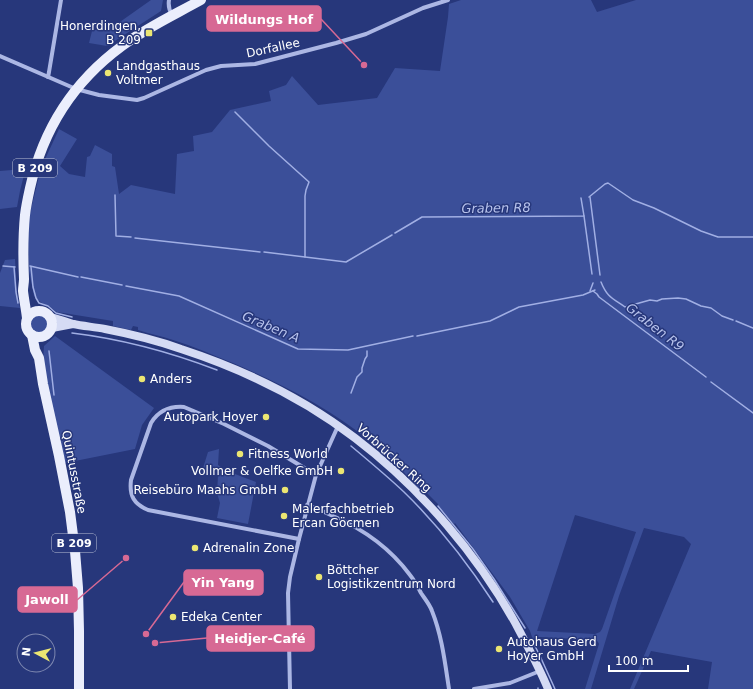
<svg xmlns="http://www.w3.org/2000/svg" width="753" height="689" viewBox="0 0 753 689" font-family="'DejaVu Sans',sans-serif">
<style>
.green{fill:#3b4f99;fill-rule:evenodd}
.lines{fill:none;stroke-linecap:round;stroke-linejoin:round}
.stream{stroke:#a1afe4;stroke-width:1.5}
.street{stroke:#acb7e4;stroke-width:4}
.secondary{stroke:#d5dbf4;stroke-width:8}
.primary{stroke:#ebeefc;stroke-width:10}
.poi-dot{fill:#ece672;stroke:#27377b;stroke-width:1.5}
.labels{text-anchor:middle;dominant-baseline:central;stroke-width:3;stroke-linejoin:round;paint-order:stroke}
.shield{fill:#27377b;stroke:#bec3d7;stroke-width:1}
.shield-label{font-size:11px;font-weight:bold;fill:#fff}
.poi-label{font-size:12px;fill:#fff;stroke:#27377b;text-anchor:start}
.street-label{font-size:12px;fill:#fff;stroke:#27377b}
.water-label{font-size:13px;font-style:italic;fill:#b7c2ec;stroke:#27377b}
.leader{fill:none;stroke:#d76994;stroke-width:1.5}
.callout-dot{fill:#d76994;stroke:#27377b;stroke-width:1.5}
.callout{fill:#d76994;stroke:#d76994;stroke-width:1.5}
.callout-label{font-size:13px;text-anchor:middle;font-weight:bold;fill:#fff}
</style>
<rect width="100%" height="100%" fill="#27377b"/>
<g class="green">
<path d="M151 0H163L161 11 107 46 89 43 92 31 117 24Z"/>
<path d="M461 0H591L597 12 636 0H753V689H708L712 662 651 651 634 689H630L691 544 684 537 644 528 619 596 591 689H585L599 644 598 642 596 640 540 637 535 638 533 640 530 631 510 597 455 523 454 524 438 505V504L425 491 423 493C407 475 389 456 370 441 329 408 282 384 233 363 213 355 193 346 173 340 161 336 150 334 138 330V327L133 326 131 330 113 326V321L57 312 49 306 42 303 38 300 34 296 29 271 28 234 30 213 41 168 59 129 77 139 60 166 69 174 85 177 87 157 90 156 95 145 112 154V166L115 167 119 194 131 185 175 194 177 154 194 151 193 136 212 132 230 110 271 101 269 91 286 85 292 76 318 105 377 98 395 68 440 71 448 17 449 4ZM575 515 636 532 602 629 600 632 595 634 537 631Z"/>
<path d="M26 167 20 191 17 207 0 209V171L12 170Z"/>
<path d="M15 259 17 295 20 308 0 306V273L5 260Z"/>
<circle cx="39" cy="324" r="10"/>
<path d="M55 336 154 408 142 425 135 449 65 463 47 383 43 361 44 346Z"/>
<path d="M219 449 218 465 227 471 256 482 248 524 217 518 220 503 217 493 218 476 203 468 208 452Z"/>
</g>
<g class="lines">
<g class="stream">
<path d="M235 112 269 146 309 182 306 190 305 196V257"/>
<path d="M115 195 116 236 131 237"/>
<path d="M589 197 605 184 608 183 633 200 654 208 701 231 718 237H753"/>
<path d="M590 197 600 275"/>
<path d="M584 216 592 274"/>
<path d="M395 233 422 217 584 216 581 198"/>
<path d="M135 238 260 252"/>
<path d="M264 252 346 262 392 235"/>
<path d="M3 266 15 267"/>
<path d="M30 266 78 277"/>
<path d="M14 267 16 292 18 303"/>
<path d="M31 267 33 287 36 298 39 303 48 306 56 313 72 317"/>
<path d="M81 277 122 285"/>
<path d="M601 282C607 297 612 298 625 307L650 300 657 301 662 299 678 298 686 299 701 306 711 308 722 316 733 320"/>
<path d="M126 286 179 296 298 349 348 350 413 336"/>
<path d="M590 291 593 283"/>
<path d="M593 291 597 294 599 297 706 377"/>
<path d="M736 321 753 328"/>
<path d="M72 333C122 339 170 352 217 370"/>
<path d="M417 336 490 321 519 307 583 295 595 290"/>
<path d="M49 351 54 395"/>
<path d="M711 382 753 413"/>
<path d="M351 393 357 377 362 372V368L365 359 367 356V351"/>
<path d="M351 446C369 461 387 476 404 492 438 525 467 562 493 602"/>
<path d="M438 506 473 549 494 579 525 628"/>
<path d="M532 640 540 656 555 689"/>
<path d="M538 688V689"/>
</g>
<g class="street">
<path d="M169 0C168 6 169 10 172 15"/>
<path d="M0 56 76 89 99 95 137 100 144 98 206 70 221 66 255 64 336 43 366 34 423 8 448 0"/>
<path d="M48 77 49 72 61 0"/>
<path d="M307 505C316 508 325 512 333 516 363 529 390 548 410 575 414 580 418 587 421 593 425 599 430 605 432 611 442 636 445 663 449 689"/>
<path d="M299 539 148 510C134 504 129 496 131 480L151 423C159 410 170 406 184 407L224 424 268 446 316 475"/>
<path d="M290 689 288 593 290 577 299 539 316 475 338 426"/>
<path d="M474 689 510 683 540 671"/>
</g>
<g class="secondary">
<path d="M51 317C58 319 65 321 73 324 83 326 94 327 105 329 131 334 156 340 181 349 242 369 303 398 355 438 421 488 480 557 519 630 529 649 540 669 548 689"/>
<path d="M52 328 73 324"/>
</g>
<g class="primary">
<circle cx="39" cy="324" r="13"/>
<path d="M27 318C26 309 24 300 23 291 23 287 24 283 24 279 23 257 23 236 25 215 26 206 28 197 30 188 43 129 73 82 122 46 146 28 174 15 201 0"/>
<path d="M32 335 35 350 39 358 43 384 59 456 70 512 75 551 78 588 79 631V689"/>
</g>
</g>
<g class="poi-dot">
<rect x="145" y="29" width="8" height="8" rx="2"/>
<circle cx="108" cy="73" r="4"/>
<circle cx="142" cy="379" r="4"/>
<circle cx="266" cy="417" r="4"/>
<circle cx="240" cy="454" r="4"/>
<circle cx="341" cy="471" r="4"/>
<circle cx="285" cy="490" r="4"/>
<circle cx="284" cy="516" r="4"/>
<circle cx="195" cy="548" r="4"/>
<circle cx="319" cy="577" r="4"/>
<circle cx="173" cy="617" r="4"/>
<circle cx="499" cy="649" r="4"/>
</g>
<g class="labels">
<g class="shield">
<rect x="13" y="159" width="44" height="18" rx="3"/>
<rect x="52" y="534" width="44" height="18" rx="3"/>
</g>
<g class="shield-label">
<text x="35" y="168">B 209</text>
<text x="74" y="543">B 209</text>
</g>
<g class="poi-label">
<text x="141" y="26" text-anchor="end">Honerdingen,<tspan x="141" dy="14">B 209</tspan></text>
<text x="116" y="66">Landgasthaus<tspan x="116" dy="14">Voltmer</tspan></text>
<text x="150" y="379">Anders</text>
<text x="258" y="417" text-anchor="end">Autopark Hoyer</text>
<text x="248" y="454">Fitness World</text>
<text x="333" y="471" text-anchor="end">Vollmer &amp; Oelfke GmbH</text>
<text x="277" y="490" text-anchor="end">Reisebüro Maahs GmbH</text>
<text x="292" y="509">Malerfachbetrieb<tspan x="292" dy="14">Ercan Göcmen</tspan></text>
<text x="203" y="548">Adrenalin Zone</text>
<text x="327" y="570">Böttcher<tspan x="327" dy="14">Logistikzentrum Nord</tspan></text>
<text x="181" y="617">Edeka Center</text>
<text x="507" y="642">Autohaus Gerd<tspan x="507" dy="14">Hoyer GmbH</tspan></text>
</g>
<g class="street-label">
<text transform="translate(273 48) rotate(-12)">Dorfallee</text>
<text transform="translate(394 458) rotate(42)">Vorbrücker Ring</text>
<text transform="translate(74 472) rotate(79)">Quintusstraße</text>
</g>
<g class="water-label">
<text transform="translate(496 208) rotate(-1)">Graben R8</text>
<text transform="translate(271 327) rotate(23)">Graben A</text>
<text transform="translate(655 327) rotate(38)">Graben R9</text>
</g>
</g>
<path class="leader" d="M364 65L321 19M146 634L184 582M126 558L77 600M155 643L207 638"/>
<g class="callout-dot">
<circle cx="364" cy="65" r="4"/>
<circle cx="146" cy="634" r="4"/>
<circle cx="126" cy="558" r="4"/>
<circle cx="155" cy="643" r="4"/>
</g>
<g class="callout">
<rect x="207" y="6" width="114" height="25" rx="4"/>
<rect x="184" y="570" width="79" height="25" rx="4"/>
<rect x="18" y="587" width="59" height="25" rx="4"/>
<rect x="207" y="626" width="107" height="25" rx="4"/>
</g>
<g class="callout-label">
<text x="264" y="24">Wildungs Hof</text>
<text x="223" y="587">Yin Yang</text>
<text x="47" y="604">Jawoll</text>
<text x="260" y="643">Heidjer-Café</text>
</g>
<g transform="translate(36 653) rotate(277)"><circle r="19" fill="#27377b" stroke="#7d87b0"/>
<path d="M0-3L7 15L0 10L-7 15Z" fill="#ece672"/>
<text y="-6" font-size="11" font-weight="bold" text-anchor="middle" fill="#ffffff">N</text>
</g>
<path d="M609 665v6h79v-6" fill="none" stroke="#ffffff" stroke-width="2"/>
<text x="615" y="665" font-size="12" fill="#ffffff" stroke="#27377b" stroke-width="3" paint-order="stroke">100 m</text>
</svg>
